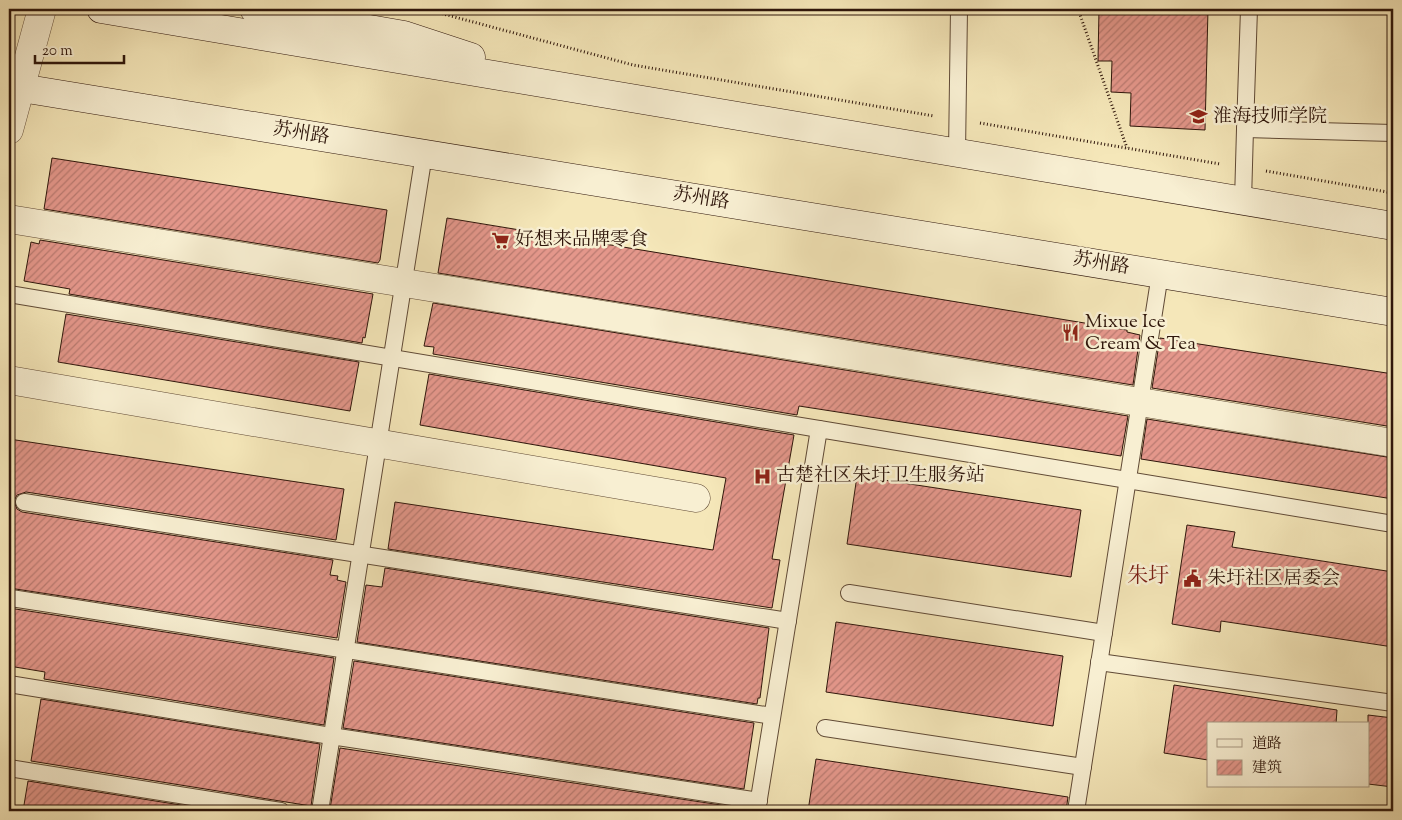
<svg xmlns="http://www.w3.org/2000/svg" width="1402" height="820" viewBox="0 0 1402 820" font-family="'Sorts Mill Goudy','Noto Serif SC',serif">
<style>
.building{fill:url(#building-hatch);stroke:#2f160b}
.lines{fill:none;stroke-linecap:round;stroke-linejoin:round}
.lane-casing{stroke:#604a36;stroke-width:18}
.street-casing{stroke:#604a36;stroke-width:29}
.secondary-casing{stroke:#2f160b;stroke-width:29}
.path{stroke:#2f160b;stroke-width:3;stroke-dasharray:1 2.5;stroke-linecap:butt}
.lane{stroke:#f8efd2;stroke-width:16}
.street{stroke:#f8efd2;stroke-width:28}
.secondary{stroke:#f8efd2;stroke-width:28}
.labels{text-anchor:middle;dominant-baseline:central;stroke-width:5;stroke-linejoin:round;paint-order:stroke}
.poi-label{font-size:19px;fill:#2f160b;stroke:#f8efd2;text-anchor:start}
.street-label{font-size:19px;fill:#2f160b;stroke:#f8efd2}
.quarter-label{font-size:21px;fill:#7a1f14;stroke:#f8efd2}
</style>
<defs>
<pattern id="building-hatch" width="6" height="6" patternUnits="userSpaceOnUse" patternTransform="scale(1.25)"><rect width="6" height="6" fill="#e4978b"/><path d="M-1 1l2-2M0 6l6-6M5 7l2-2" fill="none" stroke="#b97a70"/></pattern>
</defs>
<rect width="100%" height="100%" fill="#f5e7b9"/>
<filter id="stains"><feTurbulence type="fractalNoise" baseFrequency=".004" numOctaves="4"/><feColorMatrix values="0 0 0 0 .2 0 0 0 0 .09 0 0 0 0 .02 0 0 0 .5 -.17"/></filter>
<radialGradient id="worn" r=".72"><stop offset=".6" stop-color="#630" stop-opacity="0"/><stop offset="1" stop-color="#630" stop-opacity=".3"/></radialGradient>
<g class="building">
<path d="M1099 9H1208L1205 130 1130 126 1131 93 1111 92 1112 61H1098Z"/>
<path d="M52 158 387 210 380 260 378 263 44 209Z"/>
<path d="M447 218 1127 330V332L1140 335 1133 385 438 273Z"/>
<path d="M40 240 373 294 365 338 363 337 362 343 69 294 70 289 24 281 31 242 39 244Z"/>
<path d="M433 303 1128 416 1121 456 799 406 797 415 433 354 434 347 424 346Z"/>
<path d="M66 314 359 362 350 411 58 362Z"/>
<path d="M1160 338 1393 374V427L1152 388Z"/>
<path d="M429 374 794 435 772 559 780 560 772 608 388 549 395 502 713 550 726 478 420 425Z"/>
<path d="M1147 419 1393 458V499L1141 459Z"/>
<path d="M9 439 344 489 336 540 26 492 17 495 14 501 17 509 22 512 333 560 330 575 338 576 337 580 346 582 337 638 9 588Z"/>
<path d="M857 476 1081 510 1071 577 847 544Z"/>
<path d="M1187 525 1235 532 1232 547 1393 572V647L1221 621 1220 632 1172 624Z"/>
<path d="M385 568 769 628 760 698H758L757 704 357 642 366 585 382 587Z"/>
<path d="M9 608 334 658 324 725 44 679 45 672 9 666 13 635 9 634Z"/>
<path d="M836 622 1063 656 1053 726 826 692Z"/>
<path d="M354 661 754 723 744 789 343 728Z"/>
<path d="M1174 685 1337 710 1336 724H1208V760L1164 753Z"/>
<path d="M41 699 320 744 311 806 31 761Z"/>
<path d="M1368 715 1393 718V787L1368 784Z"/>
<path d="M340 748 741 808V811H347L330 809Z"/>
<path d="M816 759 1068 797 1066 811H808Z"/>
<path d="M28 781 219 811H23Z"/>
</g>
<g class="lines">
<defs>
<g id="lane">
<path d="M1249 9 1245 129 1393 133"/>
<path d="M957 153 959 9"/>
<path d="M1243 201 1245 129"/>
<path d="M9 294 819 429"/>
<path d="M24 502 788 621"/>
<path d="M849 593 1104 633"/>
<path d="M11 598 772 716"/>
<path d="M1099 662 1393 703"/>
<path d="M9 684 331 736 759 801"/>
<path d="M825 728 1083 767"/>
<path d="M9 768 281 811"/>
<path d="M320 811 424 154"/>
<path d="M757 811 819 429 1393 524"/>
<path d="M1076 811 1160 274"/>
</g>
<g id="street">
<path d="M9 130 42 9"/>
<path d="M9 219 1393 443"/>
<path d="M9 380 696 498"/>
</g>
<g id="secondary">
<path d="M101 9 1393 226"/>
<path d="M254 9 404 35 471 57"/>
<path d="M9 86 1393 312"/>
</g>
</defs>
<use href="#lane" class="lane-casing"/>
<use href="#street" class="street-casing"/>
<use href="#secondary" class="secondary-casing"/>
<g class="path">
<path d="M425 9 633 65 934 116"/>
<path d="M1078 9 1127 148"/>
<path d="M980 123 1220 164"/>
<path d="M1266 171 1393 193"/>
</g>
<use href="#lane" class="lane"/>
<use href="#street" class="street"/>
<use href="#secondary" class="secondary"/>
</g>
<defs>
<symbol id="school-bare" viewBox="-9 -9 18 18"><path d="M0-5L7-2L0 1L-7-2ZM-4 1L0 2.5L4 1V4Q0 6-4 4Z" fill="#8f2418" stroke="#f8efd2" stroke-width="2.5" paint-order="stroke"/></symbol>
<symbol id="supermarket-bare" viewBox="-9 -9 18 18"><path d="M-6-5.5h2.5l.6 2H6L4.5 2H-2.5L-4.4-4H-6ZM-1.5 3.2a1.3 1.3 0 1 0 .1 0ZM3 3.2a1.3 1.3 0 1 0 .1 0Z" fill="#8f2418" stroke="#f8efd2" stroke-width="2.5" paint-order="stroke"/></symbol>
<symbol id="restaurant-bare" viewBox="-9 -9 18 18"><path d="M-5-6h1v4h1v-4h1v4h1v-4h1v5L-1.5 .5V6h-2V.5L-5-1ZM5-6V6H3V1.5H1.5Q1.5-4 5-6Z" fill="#8f2418" stroke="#f8efd2" stroke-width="2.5" paint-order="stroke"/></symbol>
<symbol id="hospital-bare" viewBox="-9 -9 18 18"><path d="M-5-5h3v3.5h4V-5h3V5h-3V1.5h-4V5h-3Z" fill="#8f2418" stroke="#f8efd2" stroke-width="2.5" paint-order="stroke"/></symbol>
<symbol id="civic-bare" viewBox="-9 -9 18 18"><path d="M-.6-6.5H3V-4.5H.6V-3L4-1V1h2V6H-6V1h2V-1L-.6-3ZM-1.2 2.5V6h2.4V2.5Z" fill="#8f2418" stroke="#f8efd2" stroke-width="2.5" paint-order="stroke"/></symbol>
</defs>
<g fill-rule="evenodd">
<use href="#school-bare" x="1186" y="104" width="25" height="25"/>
<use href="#supermarket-bare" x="488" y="228" width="25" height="25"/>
<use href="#restaurant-bare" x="1058" y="320" width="25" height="25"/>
<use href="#hospital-bare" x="750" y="464" width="25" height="25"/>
<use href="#civic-bare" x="1180" y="566" width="25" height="25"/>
</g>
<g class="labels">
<g class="poi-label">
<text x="1213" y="117">淮海技师学院</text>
<text x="515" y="240">好想来品牌零食</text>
<text x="1085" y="322">Mixue Ice<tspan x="1085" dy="22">Cream &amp; Tea</tspan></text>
<text x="776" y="476">古楚社区朱圩卫生服务站</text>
<text x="1207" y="579">朱圩社区居委会</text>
</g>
<g class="street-label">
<text transform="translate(301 134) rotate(9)">苏州路</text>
<text transform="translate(701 199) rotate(9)">苏州路</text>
<text transform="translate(1101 264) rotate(9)">苏州路</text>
</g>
<g class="quarter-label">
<text x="1148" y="577">朱圩</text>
</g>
</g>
<rect width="1402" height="820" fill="none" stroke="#f5e7b9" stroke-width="30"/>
<rect x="10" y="10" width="1382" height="800" fill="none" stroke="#2f160b" stroke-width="2.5"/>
<rect x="15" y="15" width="1372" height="790" fill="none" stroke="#2f160b"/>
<rect x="1207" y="722" width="162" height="65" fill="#f8efd2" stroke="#a89882"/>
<rect x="1217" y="739" width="25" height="8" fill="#f8efd2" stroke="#a89882"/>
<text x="1252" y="748" font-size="15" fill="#2f160b">道路</text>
<rect x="1217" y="760" width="25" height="15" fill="url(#building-hatch)" stroke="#a89882"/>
<text x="1252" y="772" font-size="15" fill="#2f160b">建筑</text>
<path d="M35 55v8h89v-8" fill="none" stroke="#2f160b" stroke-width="2.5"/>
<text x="42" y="55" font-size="15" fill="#2f160b" stroke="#f8efd2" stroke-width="4" paint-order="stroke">20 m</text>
<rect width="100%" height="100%" filter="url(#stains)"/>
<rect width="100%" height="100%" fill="url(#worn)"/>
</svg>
